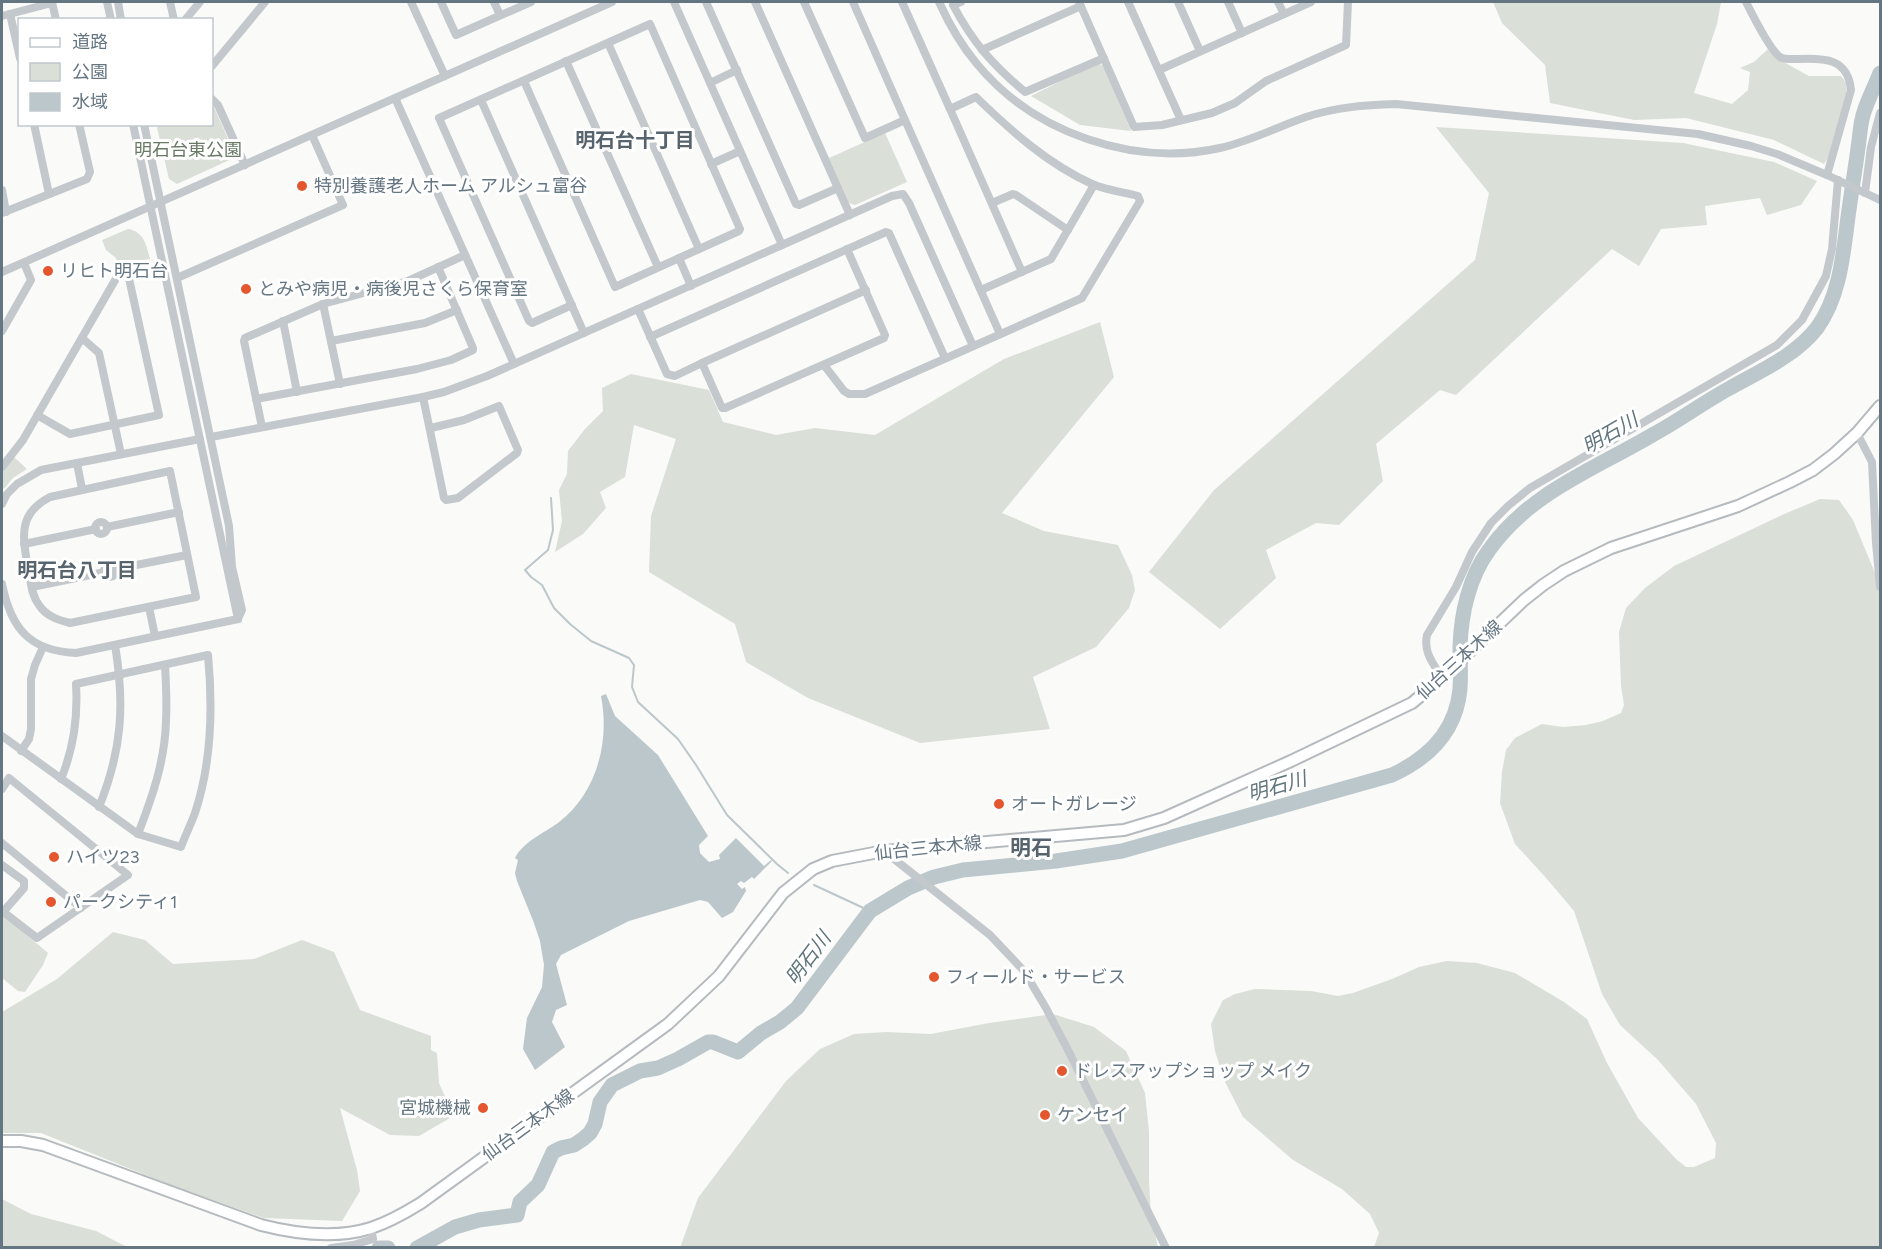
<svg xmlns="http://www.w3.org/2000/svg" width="1882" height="1249" viewBox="0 0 1882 1249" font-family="Figtree,'Noto Sans JP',sans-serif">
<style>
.green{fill:#dadfd7}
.water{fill:#bbc7cb}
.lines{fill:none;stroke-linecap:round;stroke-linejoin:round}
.stream{stroke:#bbc7cb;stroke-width:2}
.river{stroke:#bbc7cb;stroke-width:15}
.major-casing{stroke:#b5babe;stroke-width:14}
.minor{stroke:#c3c8cc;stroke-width:8}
.major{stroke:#fff;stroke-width:10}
.poi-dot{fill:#e4572e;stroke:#fff;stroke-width:2}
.labels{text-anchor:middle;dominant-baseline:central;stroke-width:6;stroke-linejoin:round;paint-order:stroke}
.park-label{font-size:18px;fill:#687a64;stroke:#fff}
.poi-label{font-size:18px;fill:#657683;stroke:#fff;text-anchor:start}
.street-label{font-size:18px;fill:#657683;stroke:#fff}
.neighbourhood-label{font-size:20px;font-weight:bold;fill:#57646e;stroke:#fff}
.water-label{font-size:20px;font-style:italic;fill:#60757c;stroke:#fff}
.quarter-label{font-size:21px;font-weight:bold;fill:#57646e;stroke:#fff}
</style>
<rect width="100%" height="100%" fill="#fafaf8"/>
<g class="green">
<path d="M1493 2H1721L1717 24 1694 93 1732 104 1748 90 1750 72 1740 68 1754 62 1768 49 1778 59 1809 76H1841L1847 84 1846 95 1828 158 1824 164 1774 140 1686 118 1634 120 1550 103 1545 65 1502 23Z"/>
<path d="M1097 63 1104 66 1131 131 1080 125 1031 96Z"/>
<path d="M212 104 214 107 236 157 177 184 169 179 157 128 159 125 212 124Z"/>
<path d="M1436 127 1683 143 1774 162 1817 181 1801 205 1767 215 1760 198 1705 206 1707 225 1661 229 1639 266 1612 249 1456 395 1440 390 1376 444 1383 481 1339 525 1316 523 1266 550 1276 578 1220 629 1149 572 1214 490 1475 260 1489 193Z"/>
<path d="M885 133 907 182 855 205 849 203 829 158Z"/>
<path d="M128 229C144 232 146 244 150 259L117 264 116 258 106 250 102 240Z"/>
<path d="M1100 322 1114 377 1002 513 1044 531 1118 545 1132 575 1135 590 1129 608 1096 647 1033 677 1050 729 920 743 808 698 746 662 735 624 649 572 651 516 676 439 634 425 625 477 600 492 606 508 583 534 555 552 562 521 559 490 567 474 568 451 585 429 603 411 602 388 631 374 709 390 723 422 776 435 815 428 875 435 1004 359Z"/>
<path d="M14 457 27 469 13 478 4 489 2 486V473Z"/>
<path d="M1820 499 1839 500 1853 520 1880 585V1247H1374L1379 1233 1370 1214 1342 1189 1293 1160 1243 1117 1224 1080 1215 1051 1211 1024 1223 1000 1235 994 1255 989 1311 991 1338 996 1353 993 1392 979 1419 967 1447 961 1477 963 1515 973 1564 1002 1587 1019 1607 1063 1638 1118 1677 1160 1686 1167H1694L1715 1158 1716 1143 1696 1104 1658 1060 1620 1025 1602 994 1574 911 1547 879 1515 844 1500 803 1502 772 1506 750 1515 738 1542 724 1563 727 1586 725 1603 721 1621 713 1624 705 1621 686 1619 632 1626 608 1645 588 1674 566 1782 515Z"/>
<path d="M2 914 48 953 43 965 25 992 18 991 2 978Z"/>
<path d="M113 932 145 940 173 964 254 959 302 940 334 952 360 1010 431 1036V1050L437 1053 439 1083 447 1101 450 1118 419 1136 390 1135 340 1108 357 1170 360 1191 342 1221 264 1218 168 1184 41 1133H2V1012L57 979Z"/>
<path d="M1053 1014 1094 1027 1126 1051 1145 1093 1149 1131V1180L1151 1217 1158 1247 680 1248 698 1198 786 1081 820 1049 854 1034 886 1032 931 1034 989 1023Z"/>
<path d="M2 1199 31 1214 96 1231 127 1247H2Z"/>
</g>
<path class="water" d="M606 694 615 716 658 755 708 836 699 845 700 853 709 862 720 859 719 855 736 838 764 866 771 860 772 861 754 879 752 877 744 883 741 881 737 884 742 889 745 887 746 891 733 912 722 918 708 902 700 900 629 921 561 955 556 964 567 1005 556 1010 552 1022 565 1047 535 1070 523 1049 527 1018 542 987 544 965 540 941 534 923 517 881 515 873 518 860 515 858C523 842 544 833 558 823 597 793 610 742 601 696Z"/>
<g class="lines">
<g class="stream">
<path d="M551 498 553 530 548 550 525 570 531 577 542 585 554 608 570 624 591 641 629 658 634 665 632 687 638 702 678 739 696 765 727 815 777 864 788 873"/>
<path d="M814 885 870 911"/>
</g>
<g class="river">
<path d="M379 1248H388"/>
<path d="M417 1248 455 1227 479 1220 517 1215 520 1202 538 1185 553 1152 561 1148 574 1145 583 1139 590 1133 595 1124 600 1102 612 1085 640 1071 658 1068 678 1059 708 1042H713L738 1052 761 1033 780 1022 797 1008 870 911 908 888 934 877 963 870 1056 861 1122 851 1392 775C1429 758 1456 732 1460 689 1461 675 1460 661 1460 647 1461 614 1469 577 1489 550 1530 492 1595 469 1654 434 1680 420 1704 402 1730 388 1760 371 1795 356 1817 328 1840 296 1843 255 1848 217 1851 194 1855 171 1858 148 1860 136 1860 123 1864 112 1868 99 1875 86 1880 73"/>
</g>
<defs>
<path id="major" d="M2 1141H21L43 1145 261 1225C296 1234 336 1239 371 1228 389 1222 405 1213 421 1203L668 1024 719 976 783 893 813 869 832 861 884 851 1124 830 1164 818 1291 761 1412 703 1442 678 1524 600 1543 585 1564 571 1611 548 1738 506 1790 482 1813 470 1834 454 1857 433 1880 406"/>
</defs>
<use href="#major" class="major-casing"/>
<g class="minor">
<path d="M52 2 56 20"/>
<path d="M107 2 111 20"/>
<path d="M118 2 121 20"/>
<path d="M170 2 174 20"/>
<path d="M411 2 445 76"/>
<path d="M441 2 456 35 531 2"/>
<path d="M494 2 500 15"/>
<path d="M674 2 782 245 892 196 903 194 909 203 973 346"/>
<path d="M706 2 796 204 799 205 838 188"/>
<path d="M755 2 850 215"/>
<path d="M804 2 865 138 905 120 853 2"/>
<path d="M939 2C949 24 961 45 977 64 1034 133 1133 167 1220 148 1251 141 1277 127 1306 117 1336 107 1366 105 1396 104L1698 134 1751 146 1777 154 1827 175 1880 200"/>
<path d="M961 2 953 5C973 43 993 65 1025 92L1104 58"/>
<path d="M1079 2 1134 127 1162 125 1212 113 1235 103 1266 81 1346 45 1348 2"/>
<path d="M1128 2 1181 120"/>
<path d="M1178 2 1200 51"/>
<path d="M1228 2 1242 33"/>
<path d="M1278 2 1284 14"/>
<path d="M1746 2C1752 14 1770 50 1780 57 1785 60 1793 59 1799 59 1824 58 1848 58 1851 90L1827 175"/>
<path d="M10 14 20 58"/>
<path d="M2 16 52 3"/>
<path d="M185 20 200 2"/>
<path d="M608 43 699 249"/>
<path d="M982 50 1081 6"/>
<path d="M566 61 658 267"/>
<path d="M212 66 265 2"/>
<path d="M1159 70 1311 2"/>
<path d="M524 81 615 287 739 231 740 229 650 24 439 118 529 321 532 323 572 305"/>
<path d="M710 83 737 70"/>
<path d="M395 98 514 364"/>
<path d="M212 99 218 105 245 165"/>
<path d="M481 100 584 333"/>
<path d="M950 109 1022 272"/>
<path d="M905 120 1000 334"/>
<path d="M34 124 49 194"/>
<path d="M133 124 238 619"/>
<path d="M144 124 229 526 232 567 242 610 238 619"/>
<path d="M711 164 740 151"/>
<path d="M2 190 6 212"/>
<path d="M1865 193 1871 147 1880 113"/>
<path d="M992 203 1013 194 1016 195 1068 230"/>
<path d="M2 213 87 179 90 172 79 124"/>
<path d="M679 258 691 286"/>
<path d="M2 272 612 2"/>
<path d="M177 278 343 205 312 135"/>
<path d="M981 290 1051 259 1094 185"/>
<path d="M323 304 340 384"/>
<path d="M638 309 667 374 675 376 702 363 722 408H725L884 338 885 335 847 249"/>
<path d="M283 321 297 392"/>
<path d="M2 331 31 280 24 263"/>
<path d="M650 337 886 232 889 233 945 358"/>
<path d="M82 338 99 353 121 454"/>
<path d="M331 341 425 323 457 310"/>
<path d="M702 363 866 290"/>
<path d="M824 365 844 391 849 394H865L1082 298 1140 201 1138 196C1123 192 1106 190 1092 184 1048 164 1011 131 976 97L950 109 902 2"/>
<path d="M423 397 444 498 446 500 458 498 517 453 518 450 499 406 464 420 431 428"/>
<path d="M256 399 417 369 451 360 473 350V348L438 267"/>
<path d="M262 427 244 341 245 338 323 304 408 281 465 255"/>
<path d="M1857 433 1872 462 1876 543 1880 587"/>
<path d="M211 437 423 397 444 392 487 376 782 245"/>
<path d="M77 463 82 489"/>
<path d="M2 467 23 440 118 275 123 272 128 274 159 415 70 434 37 415"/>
<path d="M170 471 196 597 70 623C58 620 46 616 39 605 31 595 31 581 28 569 23 537 17 514 50 497Z"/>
<path d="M2 504 7 494 17 484 41 470 200 439"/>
<circle cx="101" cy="528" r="6"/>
<path d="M107 527 179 512"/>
<path d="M24 544 96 529"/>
<circle cx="110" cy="571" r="6"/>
<path d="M116 569 187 555"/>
<path d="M2 584C11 628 29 651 76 653L238 619"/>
<path d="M32 587 105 572"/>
<path d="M149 607 155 636"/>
<path d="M1442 678C1434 664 1423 653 1427 635L1456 587 1472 552 1491 523 1508 506 1530 488 1777 345 1802 320 1826 276 1832 249 1838 180"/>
<path d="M2 736 138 834 181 847C185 836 191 824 195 813 212 762 213 708 208 655L76 684C78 717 74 748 61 779"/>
<path d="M21 751 29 739 31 729V679L35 665 43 647"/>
<path d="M2 789 9 778 128 875 37 938 2 911"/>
<path d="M99 807C122 750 125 705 115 645"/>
<path d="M138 834C152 798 165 761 166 721 167 702 166 683 165 665"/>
<path d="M2 843 81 908"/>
<path d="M884 851 990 935 1024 971 1046 1008 1068 1050 1166 1248"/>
<path d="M2 865 24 881V888L3 912"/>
<path d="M331 1248 353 1245 373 1239 371 1228"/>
</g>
<use href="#major" class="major"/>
</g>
<g class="poi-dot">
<circle cx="302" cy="186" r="6"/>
<circle cx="48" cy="271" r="6"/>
<circle cx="246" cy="289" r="6"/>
<circle cx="999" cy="804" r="6"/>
<circle cx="54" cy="857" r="6"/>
<circle cx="51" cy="902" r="6"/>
<circle cx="934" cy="977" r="6"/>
<circle cx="1062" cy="1071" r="6"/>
<circle cx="483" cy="1108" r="6"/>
<circle cx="1045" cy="1115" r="6"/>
</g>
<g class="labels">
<g class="park-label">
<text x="188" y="150">明石台東公園</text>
</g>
<g class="poi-label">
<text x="314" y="186">特別養護老人ホーム アルシュ富谷</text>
<text x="60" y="271">リヒト明石台</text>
<text x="258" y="289">とみや病児・病後児さくら保育室</text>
<text x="1011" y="804">オートガレージ</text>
<text x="66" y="857">ハイツ23</text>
<text x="63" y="902">パークシティ1</text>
<text x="946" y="977">フィールド・サービス</text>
<text x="1074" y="1071">ドレスアップショップ メイク</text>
<text x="471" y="1108" text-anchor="end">宮城機械</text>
<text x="1057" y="1115">ケンセイ</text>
</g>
<g class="street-label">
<text transform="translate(1459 660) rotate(-42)">仙台三本木線</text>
<text transform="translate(928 848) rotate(-6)">仙台三本木線</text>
<text transform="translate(528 1125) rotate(-36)">仙台三本木線</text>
</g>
<g class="neighbourhood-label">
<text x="635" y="140">明石台十丁目</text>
<text x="77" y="570">明石台八丁目</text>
</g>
<g class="water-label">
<text transform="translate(1610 433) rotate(-30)">明石川</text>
<text transform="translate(1277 786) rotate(-16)">明石川</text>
<text transform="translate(808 958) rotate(-53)">明石川</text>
</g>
<g class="quarter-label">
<text x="1031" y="847">明石</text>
</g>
</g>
<rect width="1882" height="1249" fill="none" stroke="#657683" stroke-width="6"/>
<rect x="18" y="18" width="195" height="108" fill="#ffffff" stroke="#c1c8cd" stroke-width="1.5"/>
<rect x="30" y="38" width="30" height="9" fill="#ffffff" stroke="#c1c8cd" stroke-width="1.5"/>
<text x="72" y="48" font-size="18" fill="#657683">道路</text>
<rect x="30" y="63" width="30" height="18" fill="#dadfd7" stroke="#c1c8cd" stroke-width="1.5"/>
<text x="72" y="78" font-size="18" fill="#657683">公園</text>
<rect x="30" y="93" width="30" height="18" fill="#bbc7cb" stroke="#c1c8cd" stroke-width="1.5"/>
<text x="72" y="108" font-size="18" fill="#657683">水域</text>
</svg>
